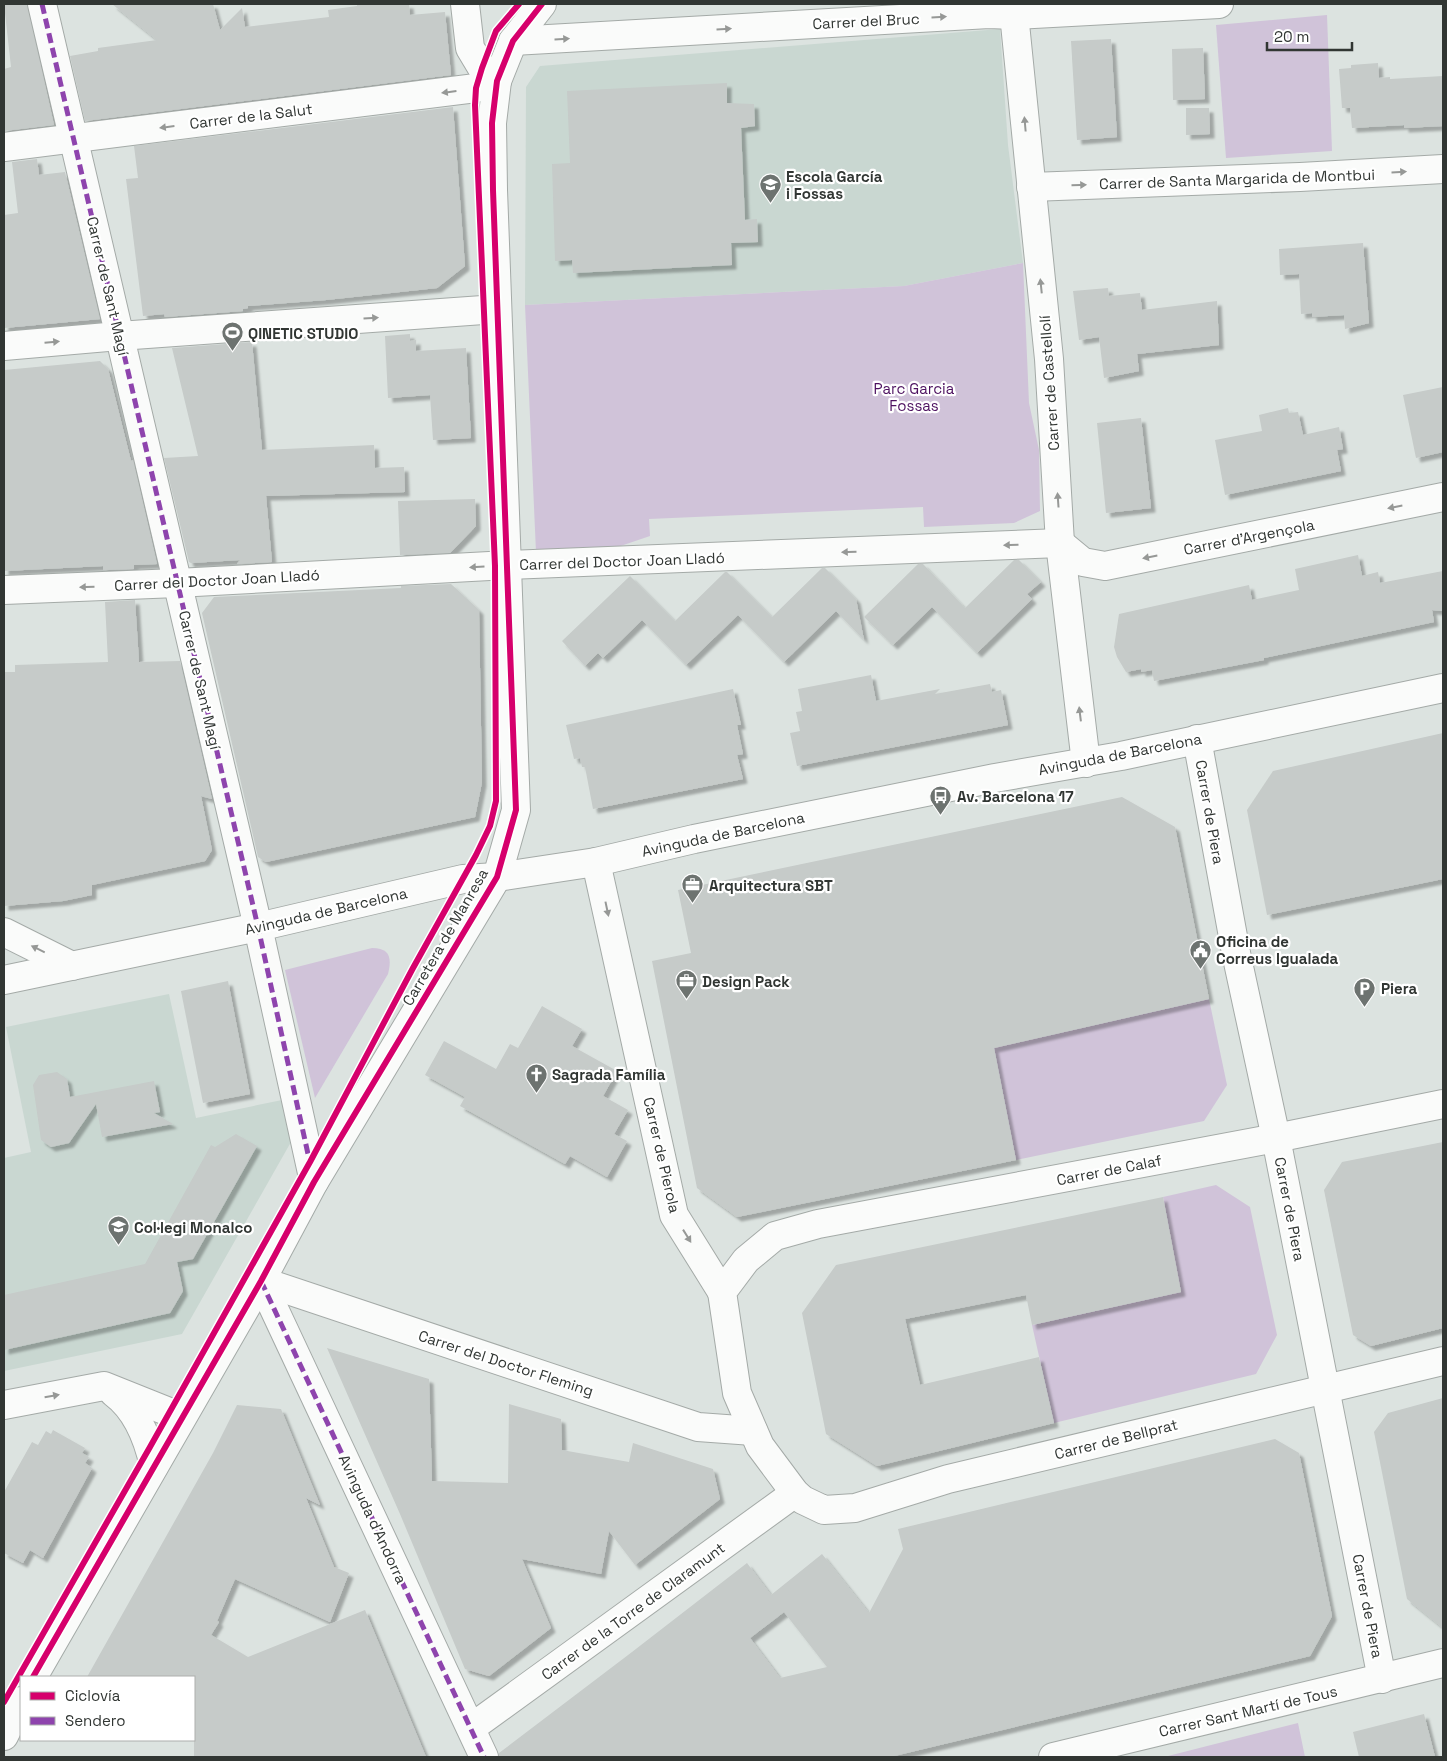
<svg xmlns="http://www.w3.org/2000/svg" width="1447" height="1761" viewBox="0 0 1447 1761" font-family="'Space Grotesk',sans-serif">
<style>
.built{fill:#c9d7d1}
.green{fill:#d0c3d9}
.building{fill:#c6cbc9;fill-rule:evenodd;filter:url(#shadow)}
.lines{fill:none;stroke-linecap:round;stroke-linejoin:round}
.minor-casing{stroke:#a4aaa7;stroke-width:30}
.minor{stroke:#fafbfa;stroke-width:28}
.quiet{stroke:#8e44ad;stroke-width:5;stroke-dasharray:10 5;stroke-linecap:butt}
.cycleway-casing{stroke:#fff;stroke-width:9}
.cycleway{stroke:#d6006c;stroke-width:6}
.oneway{fill:#969896}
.labels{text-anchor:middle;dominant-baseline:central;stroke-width:4.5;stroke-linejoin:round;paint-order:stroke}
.street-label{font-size:15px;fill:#313633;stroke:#fff}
.poi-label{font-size:15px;font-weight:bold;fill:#313633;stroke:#fff;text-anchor:start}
.park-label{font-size:15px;fill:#4d1160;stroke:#fff}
</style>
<defs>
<filter id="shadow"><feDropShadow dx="4.5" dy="4.5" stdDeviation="1" flood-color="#0004"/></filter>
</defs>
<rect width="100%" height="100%" fill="#dce3e0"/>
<g class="built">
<path d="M1000 29 1008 145 1023 263 904 286 525 305 526 87 540 66Z"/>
<path d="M169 994 196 1118 282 1100 291 1142 182 1334 4 1371V1158L31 1152 6 1027Z"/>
</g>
<g class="green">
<path d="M1327 15 1332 151 1226 158 1216 25Z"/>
<path d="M1023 263 1029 403 1039 450 1040 511 1014 523 924 527 923 507 649 519 650 536 594 555 536 552 525 305 904 286Z"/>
<path d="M372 948C390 948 392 958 388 974L315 1098 285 970Z"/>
<path d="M1209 999 1227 1085 1204 1121 1016 1160 994 1048Z"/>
<path d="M1216 1185 1250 1207 1277 1335 1256 1374 1054 1423 1032 1325 1181 1292 1163 1197Z"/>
<path d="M1298 1723 1305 1757H1164Z"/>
</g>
<g class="building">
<path d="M4 4H27L54 125 4 131V69L11 67Z"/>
<path d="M112 4H213L220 30 242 8 245 27 329 17 328 10 357 6V4H409L410 15 445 12 451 75 85 121 70 56 98 51V48L157 40Z"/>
<path d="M1111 39 1117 137 1077 140 1071 41Z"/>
<path d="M1203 48 1205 99 1173 100 1172 49Z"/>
<path d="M1378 63 1379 78 1390 77V79L1443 76V126L1404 128V125L1352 128 1350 108H1342L1339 69 1351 68V65Z"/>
<path d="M727 83V103L754 104 755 126 741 128 745 220 757 219 758 242 731 243 732 265 573 273 572 260 555 261 552 164 570 163 567 91Z"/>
<path d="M453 107 465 266 437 288 326 300 248 306V308L243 309V311L165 317 164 314 143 316 126 179 138 178 134 146Z"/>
<path d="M1186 108H1209L1210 134 1186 135Z"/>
<path d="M37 159 39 175 65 172 100 319 4 328V215L18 213 12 162Z"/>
<path d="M1363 243 1369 323 1345 329 1344 315 1312 317V313L1301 314 1299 274 1280 275 1279 249Z"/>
<path d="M1108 288 1109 296 1140 293 1142 310 1217 301 1219 345 1137 354 1139 371 1104 378 1099 337 1079 340 1073 291Z"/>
<path d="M410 334V341L416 340V351L466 348 471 438 433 440 430 395 388 398 385 336Z"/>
<path d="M252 342 262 450 374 445 375 468 404 467 405 492 266 496 272 562 237 564 240 560 191 563 189 562 164 458 198 456 172 348Z"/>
<path d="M100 361 108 369 131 461 133 460 157 564 134 565V569L103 570V566L4 571V370Z"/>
<path d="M1443 387V452L1416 458 1403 395Z"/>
<path d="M1288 408 1289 413 1298 412 1303 435 1339 427 1343 449 1337 450 1341 471 1225 495 1215 440 1262 431 1259 415Z"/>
<path d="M1141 418 1151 508 1106 513 1097 423Z"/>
<path d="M475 499 476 526 450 553 400 555 398 501Z"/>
<path d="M1358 555 1362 576 1378 572 1380 583 1443 571V611L1432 610 1434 622 1264 658V660L1154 681 1152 670 1141 672V669L1126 672 1117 657 1114 647 1119 614 1249 585 1252 600 1299 590 1295 569Z"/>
<path d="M1014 560H1019L1041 582 1027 594 1032 599 977 653 932 607 893 645 864 617 918 564H923L965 608Z"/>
<path d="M822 568H825L856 599 864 640 836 611 784 662 738 615 686 665 642 620 603 658 598 653 585 666 562 641 630 576 675 621 725 572H727L772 617Z"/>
<path d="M451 584 479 610 482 782 475 817 266 862 258 857 202 613 214 597 401 588V586Z"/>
<path d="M135 600 139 662 180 661 212 799 201 796 212 850 205 861 92 885V895L63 901 4 906V672H15V665L108 662 105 602Z"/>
<path d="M871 675 876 701 940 689 935 694 990 684 992 692 1001 690 1008 725 797 766 790 733 800 731 796 712 802 711 798 689Z"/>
<path d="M733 689 741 725H737L743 754 737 755 743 779 593 809 585 767H582L580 758 574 759 566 725Z"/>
<path d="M1443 733V879L1267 915 1247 810 1273 771Z"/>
<path d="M1122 797 1175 827 1209 999 994 1048 1016 1160 737 1217 697 1188 652 961 691 953 678 890Z"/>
<path d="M228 981 250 1094 203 1103 181 991Z"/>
<path d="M542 1006 582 1029 572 1046 617 1071 603 1096 628 1110 614 1134 627 1141 607 1177 570 1156 565 1164 460 1106 465 1097 425 1075 444 1041 496 1069 510 1044 518 1048Z"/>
<path d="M57 1072 67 1079 70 1097 154 1081 160 1112 154 1113 173 1124 102 1137 96 1104 69 1143 51 1147 41 1140 33 1085 39 1075Z"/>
<path d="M236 1134 257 1146 193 1259 177 1262 183 1291 170 1313 4 1350V1295L145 1264 211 1145 215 1147Z"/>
<path d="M1443 1142V1328L1371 1346 1353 1335 1324 1190 1342 1162Z"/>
<path d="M1163 1197 1181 1292 1032 1325 1026 1295 905 1319 920 1385 1039 1357 1054 1423 877 1466 826 1434 802 1313 836 1265Z"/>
<path d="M327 1348 429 1379 432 1481 508 1483 509 1404 561 1419 562 1450 629 1462 633 1443 713 1469 720 1499 635 1565 609 1531 601 1574 522 1559 551 1628 489 1676 465 1669 400 1514Z"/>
<path d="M1443 1398V1628L1407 1599 1374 1432 1388 1413Z"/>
<path d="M237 1405 281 1409 320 1505 306 1498 334 1567 349 1573 330 1622 235 1579 217 1621 219 1622 211 1635 248 1657 365 1610 426 1757H194V1677H87L213 1453Z"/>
<path d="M53 1430 85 1448 82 1453 89 1457 85 1463 92 1468 43 1558 30 1550 23 1563 4 1553V1492L32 1442 38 1445 46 1431 51 1434Z"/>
<path d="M1275 1439 1299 1453 1332 1616 1310 1656 890 1757H499V1753L632 1652 747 1563 771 1595 822 1554 869 1613 903 1549 898 1529ZM784 1612 827 1667 780 1678 750 1638Z"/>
<path d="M1424 1714 1435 1757H1359L1353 1732Z"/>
</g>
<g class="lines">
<defs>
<g id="minor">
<path d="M42 4 258 927 314 1182"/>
<path d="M465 4 470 48 482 68 497 81"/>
<path d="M1013 4 1049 359 1060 543 1086 763"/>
<path d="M513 41 989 14 1014 15 1219 4"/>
<path d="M4 147 476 88 497 81"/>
<path d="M1031 187 1300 177 1443 169"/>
<path d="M4 346 119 336 497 309"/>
<path d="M4 590 177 583 508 565 1060 543 1083 562 1105 566 1443 497"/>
<path d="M1197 739 1236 953 1276 1138 1382 1679"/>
<path d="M596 862 674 1215 722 1292"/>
<path d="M4 932 72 966"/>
<path d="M4 980 258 927 463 879 497 877 596 862 694 839 995 778 1121 756 1443 688"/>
<path d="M1443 1104 1276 1138 818 1224 775 1236 746 1260 722 1292 737 1393 760 1446 795 1493 803 1500 824 1510 855 1508 948 1479 1443 1361"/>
<path d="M261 1281 484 1757"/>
<path d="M261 1281 698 1427 753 1431"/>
<path d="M114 1393C137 1410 148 1439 154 1466"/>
<path d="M4 1405 104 1386 169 1412 183 1415"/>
<path d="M33 1677 261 1281 314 1182 497 877 516 810 493 190 492 123 497 81 513 41 542 4"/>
<path d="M471 1728 795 1493"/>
<path d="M4 1736 21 1701"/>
<path d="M1053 1757 1443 1663"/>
</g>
</defs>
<use href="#minor" class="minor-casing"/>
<use href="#minor" class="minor"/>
<g class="quiet">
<path d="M42 4 258 927 310 1163"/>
<path d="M261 1281 484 1757"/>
</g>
<defs>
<g id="cycleway">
<path d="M33 1677 261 1281 314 1182 497 877 516 810 493 190 492 123 497 81 513 41 542 4"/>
<path d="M4 1702 150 1447 310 1162 413 968 476 855 490 826 496 801 495 566 475 105 476 88 482 68 496 31 519 4"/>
</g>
</defs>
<use href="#cycleway" class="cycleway-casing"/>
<use href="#cycleway" class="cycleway"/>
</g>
<defs><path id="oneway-solid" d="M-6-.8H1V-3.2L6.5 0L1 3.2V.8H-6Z" transform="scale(1.25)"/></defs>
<g class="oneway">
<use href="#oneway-solid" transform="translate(939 17) rotate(-3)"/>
<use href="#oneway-solid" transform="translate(724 29) rotate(-3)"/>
<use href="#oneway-solid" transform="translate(562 39) rotate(-3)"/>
<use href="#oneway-solid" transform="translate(449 92) rotate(173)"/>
<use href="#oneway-solid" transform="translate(1025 124) rotate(-95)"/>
<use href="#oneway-solid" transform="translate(167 127) rotate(173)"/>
<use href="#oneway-solid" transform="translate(1399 172) rotate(-3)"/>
<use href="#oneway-solid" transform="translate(1079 185) rotate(-2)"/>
<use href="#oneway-solid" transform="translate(1041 286) rotate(-96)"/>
<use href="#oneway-solid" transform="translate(371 318) rotate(-4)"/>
<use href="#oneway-solid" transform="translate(52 342) rotate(-5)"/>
<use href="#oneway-solid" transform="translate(1058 500) rotate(-94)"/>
<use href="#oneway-solid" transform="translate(1395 507) rotate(169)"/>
<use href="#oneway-solid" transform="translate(1011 545) rotate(178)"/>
<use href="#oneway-solid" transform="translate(849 552) rotate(178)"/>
<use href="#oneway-solid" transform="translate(1150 557) rotate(169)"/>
<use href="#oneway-solid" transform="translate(477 567) rotate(177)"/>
<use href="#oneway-solid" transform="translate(87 587) rotate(178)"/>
<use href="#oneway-solid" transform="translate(1080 714) rotate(-97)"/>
<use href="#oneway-solid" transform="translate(607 909) rotate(78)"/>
<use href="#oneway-solid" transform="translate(38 949) rotate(-154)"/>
<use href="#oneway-solid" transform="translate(687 1236) rotate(58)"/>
<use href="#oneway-solid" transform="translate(52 1396) rotate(-10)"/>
</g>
<defs>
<symbol id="school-pin" viewBox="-11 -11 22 30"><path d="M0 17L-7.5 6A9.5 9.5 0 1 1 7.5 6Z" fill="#6d7370" stroke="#fff"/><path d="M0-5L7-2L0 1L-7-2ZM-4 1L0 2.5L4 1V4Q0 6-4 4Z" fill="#fff"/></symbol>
<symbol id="stadium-pin" viewBox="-11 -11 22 30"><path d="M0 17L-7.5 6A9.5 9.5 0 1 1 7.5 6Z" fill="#6d7370" stroke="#fff"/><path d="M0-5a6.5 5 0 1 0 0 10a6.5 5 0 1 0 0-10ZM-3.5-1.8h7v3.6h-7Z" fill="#fff"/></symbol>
<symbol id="bus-pin" viewBox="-11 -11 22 30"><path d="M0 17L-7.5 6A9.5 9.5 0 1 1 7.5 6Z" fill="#6d7370" stroke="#fff"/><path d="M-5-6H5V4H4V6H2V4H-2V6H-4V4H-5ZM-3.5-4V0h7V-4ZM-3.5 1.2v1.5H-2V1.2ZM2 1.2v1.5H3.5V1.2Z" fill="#fff"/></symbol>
<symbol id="office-pin" viewBox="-11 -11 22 30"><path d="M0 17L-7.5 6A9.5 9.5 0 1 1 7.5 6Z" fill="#6d7370" stroke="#fff"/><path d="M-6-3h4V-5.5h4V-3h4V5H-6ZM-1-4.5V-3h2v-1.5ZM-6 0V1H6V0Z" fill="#fff"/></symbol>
<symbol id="civic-pin" viewBox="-11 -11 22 30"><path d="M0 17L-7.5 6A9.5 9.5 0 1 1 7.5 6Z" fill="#6d7370" stroke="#fff"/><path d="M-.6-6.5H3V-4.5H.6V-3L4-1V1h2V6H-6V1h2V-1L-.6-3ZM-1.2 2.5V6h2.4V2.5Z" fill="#fff"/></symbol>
<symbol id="parking-pin" viewBox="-11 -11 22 30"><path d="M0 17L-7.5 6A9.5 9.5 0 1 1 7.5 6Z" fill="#6d7370" stroke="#fff"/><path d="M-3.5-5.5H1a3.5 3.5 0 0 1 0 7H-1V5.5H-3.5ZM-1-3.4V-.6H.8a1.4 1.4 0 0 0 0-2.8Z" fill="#fff"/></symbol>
<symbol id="church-pin" viewBox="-11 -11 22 30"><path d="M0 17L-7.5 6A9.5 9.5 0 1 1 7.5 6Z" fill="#6d7370" stroke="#fff"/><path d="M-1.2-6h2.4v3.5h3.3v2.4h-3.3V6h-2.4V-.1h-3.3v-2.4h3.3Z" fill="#fff"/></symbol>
</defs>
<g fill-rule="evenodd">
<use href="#school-pin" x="758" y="172" width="25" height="34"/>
<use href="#stadium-pin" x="220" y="320" width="25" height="34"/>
<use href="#bus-pin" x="928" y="784" width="25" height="34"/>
<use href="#office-pin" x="680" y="872" width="25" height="34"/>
<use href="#civic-pin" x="1188" y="938" width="25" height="34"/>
<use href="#office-pin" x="674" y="968" width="25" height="34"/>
<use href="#parking-pin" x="1352" y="976" width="25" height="34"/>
<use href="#church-pin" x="524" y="1062" width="25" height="34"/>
<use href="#school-pin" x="106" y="1214" width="25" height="34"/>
</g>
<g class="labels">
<g class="street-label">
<text transform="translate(866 21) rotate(-3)">Carrer del Bruc</text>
<text transform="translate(251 116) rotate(-7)">Carrer de la Salut</text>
<text transform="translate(1237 179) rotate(-2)">Carrer de Santa Margarida de Montbui</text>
<text transform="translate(108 286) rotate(77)">Carrer de Sant Magí</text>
<text transform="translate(1049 383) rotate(-94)">Carrer de Castellolí</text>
<text transform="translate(1249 537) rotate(-11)">Carrer d'Argençola</text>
<text transform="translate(622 561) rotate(-2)">Carrer del Doctor Joan Lladó</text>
<text transform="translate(217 580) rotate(-3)">Carrer del Doctor Joan Lladó</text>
<text transform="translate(200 680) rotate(77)">Carrer de Sant Magí</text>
<text transform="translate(1120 754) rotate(-11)">Avinguda de Barcelona</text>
<text transform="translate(1210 812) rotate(80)">Carrer de Piera</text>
<text transform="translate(723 834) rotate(-12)">Avinguda de Barcelona</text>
<text transform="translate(326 911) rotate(-13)">Avinguda de Barcelona</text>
<text transform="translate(445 937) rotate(-60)">Carretera de Manresa</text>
<text transform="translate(662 1155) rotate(77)">Carrer de Pierola</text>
<text transform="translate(1109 1170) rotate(-11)">Carrer de Calaf</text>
<text transform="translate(1290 1209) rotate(79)">Carrer de Piera</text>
<text transform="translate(506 1363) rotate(18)">Carrer del Doctor Fleming</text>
<text transform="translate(1116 1439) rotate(-14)">Carrer de Bellprat</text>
<text transform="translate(373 1519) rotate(65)">Avinguda d'Andorra</text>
<text transform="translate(1368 1606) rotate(79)">Carrer de Piera</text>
<text transform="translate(633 1611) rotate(-36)">Carrer de la Torre de Claramunt</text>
<text transform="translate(1248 1711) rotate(-13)">Carrer Sant Martí de Tous</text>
</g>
<g class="poi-label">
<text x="786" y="176">Escola García<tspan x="786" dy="17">i Fossas</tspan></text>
<text x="248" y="333">QINETIC STUDIO</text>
<text x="957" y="796">Av. Barcelona 17</text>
<text x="709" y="885">Arquitectura SBT</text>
<text x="1216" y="941">Oficina de<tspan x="1216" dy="17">Correus Igualada</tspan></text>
<text x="702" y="981">Design Pack</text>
<text x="1381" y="988">Piera</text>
<text x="552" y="1074">Sagrada Família</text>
<text x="134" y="1227">Col·legi Monalco</text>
</g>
<g class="park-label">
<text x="914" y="388">Parc Garcia<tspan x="914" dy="17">Fossas</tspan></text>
</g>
</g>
<rect width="1447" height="1761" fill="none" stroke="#313633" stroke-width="10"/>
<rect x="20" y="1676" width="175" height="65" fill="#ffffff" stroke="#adafad"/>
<rect x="30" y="1692" width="25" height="8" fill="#d6006c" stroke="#adafad"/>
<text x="65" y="1701" font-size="15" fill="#313633">Ciclovía</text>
<rect x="30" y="1717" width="25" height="8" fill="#8e44ad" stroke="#adafad"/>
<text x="65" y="1726" font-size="15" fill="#313633">Sendero</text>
<path d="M1267 42v8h85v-8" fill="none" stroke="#313633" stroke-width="2.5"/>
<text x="1274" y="42" font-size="15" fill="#313633" stroke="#ffffff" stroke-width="4" paint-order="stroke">20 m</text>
</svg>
